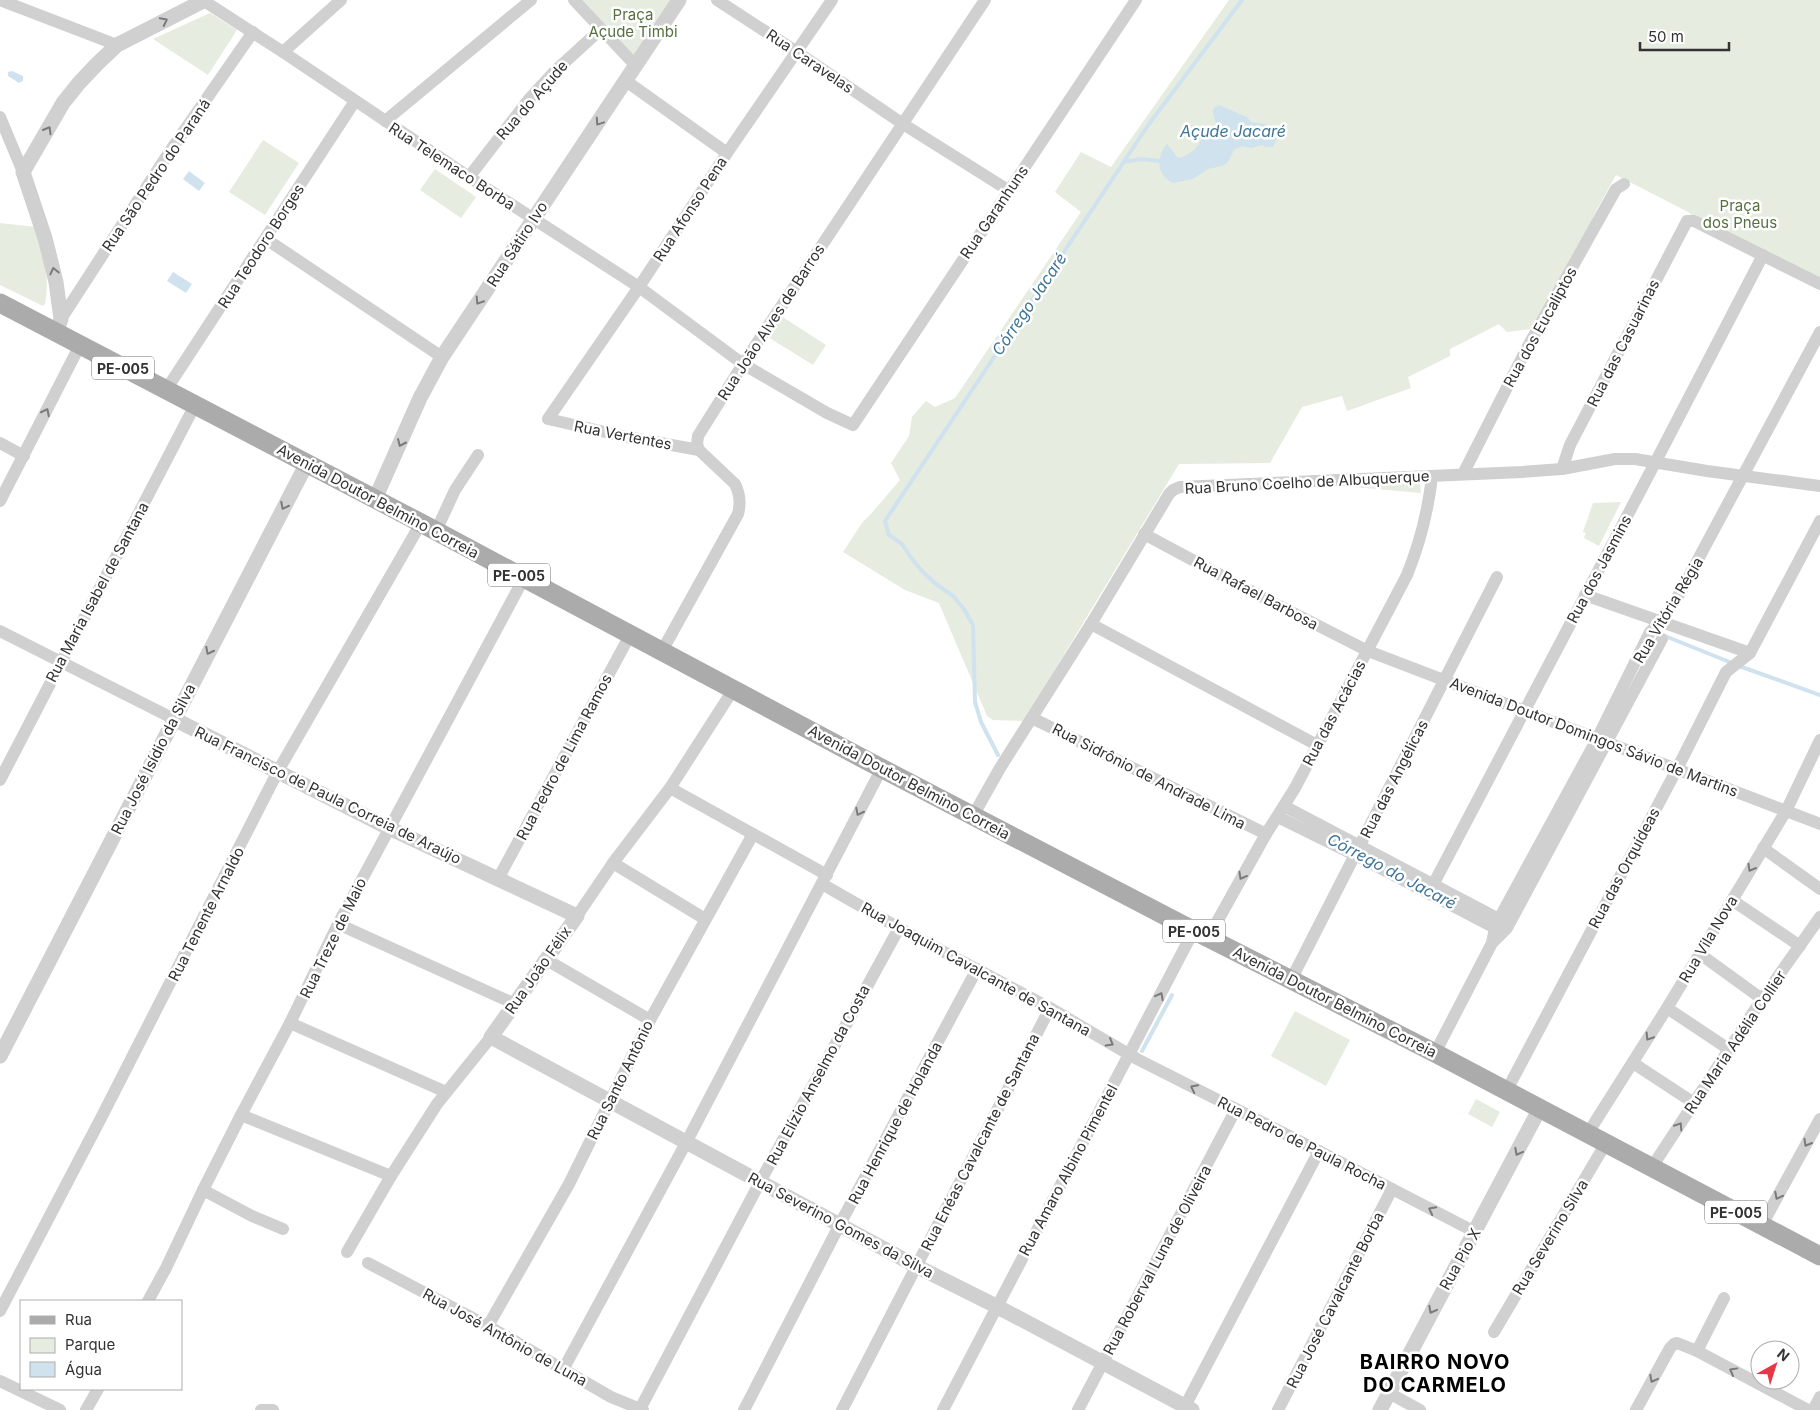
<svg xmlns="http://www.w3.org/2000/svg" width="1820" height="1410" viewBox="0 0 1820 1410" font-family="Inter,sans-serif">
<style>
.green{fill:#e6ecdf}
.water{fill:#cfe2ee}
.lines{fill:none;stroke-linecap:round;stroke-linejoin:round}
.stream{stroke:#cfe2ee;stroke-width:4}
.minor{stroke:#d0d0d0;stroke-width:12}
.tertiary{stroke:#d0d0d0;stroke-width:15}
.primary{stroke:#ababab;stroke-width:19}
.oneway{stroke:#7a7a7a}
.labels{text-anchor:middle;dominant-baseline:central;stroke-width:5;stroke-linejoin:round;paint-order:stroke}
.shield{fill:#fff;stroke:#707070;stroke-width:1}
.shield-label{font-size:14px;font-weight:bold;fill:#333}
.park-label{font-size:15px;fill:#56703f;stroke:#fff}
.street-label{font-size:15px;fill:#333;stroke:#fff}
.water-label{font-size:16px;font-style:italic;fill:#3f7597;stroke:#fff}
.district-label{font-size:20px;font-weight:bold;letter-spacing:1px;fill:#000;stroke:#fff}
</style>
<rect width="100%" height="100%" fill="#fff"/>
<g class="green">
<path d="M580 0H675L636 58Z"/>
<path d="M1229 0H1820V287L1693 225 1690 213 1616 175 1595 213 1582 243 1531 329 1507 332 1499 324 1450 349V356L1408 377 1411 388 1347 411 1342 396 1302 407 1270 463 1179 464 1024 721 993 720 987 716 939 603 905 590 843 552 862 523 870 515 900 480 891 463 909 436 912 417 926 401 935 407 955 398 1081 212 1055 192 1081 152 1111 167Z"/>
<path d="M210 13 237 30 208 75 153 39Z"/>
<path d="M263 140 299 163 265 215 229 192Z"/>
<path d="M435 169 476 197 461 218 420 190Z"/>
<path d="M0 223 36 227C44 252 50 278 45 304L43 306 0 285Z"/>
<path d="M781 316 826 345 813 365 768 337Z"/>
<path d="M1416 482 1420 484 1421 493 1342 486V484Z"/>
<path d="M1621 502 1599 546 1584 538 1586 533 1583 532 1593 503Z"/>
<path d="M1295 1011 1350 1040 1326 1086 1271 1056Z"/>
<path d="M1476 1099 1500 1112 1492 1127 1468 1114Z"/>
</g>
<g class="water">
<path d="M12 71 23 76V81L19 83 8 76V72Z"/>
<path d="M1219 105 1247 117 1251 122 1264 124 1269 127 1277 139 1273 147H1266L1262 145 1251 148 1242 146 1234 150 1228 162 1222 166 1208 169 1193 179 1173 183C1157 175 1156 160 1165 146L1167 144 1178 158C1191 156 1202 144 1204 131L1213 128 1216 124 1213 112 1214 108Z"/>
<path d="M189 171 205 183 199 191 183 179Z"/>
<path d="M173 272 192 284 186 293 167 281Z"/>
</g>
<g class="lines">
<g class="stream">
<path d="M1124 162 1140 159 1160 161"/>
<path d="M1665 636 1732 663"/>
<path d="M1739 666 1820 695"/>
<path d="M998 755 981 722 975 702 973 625 964 609 953 596 936 584 923 572 912 559 902 544 889 535 885 521 1149 124 1242 0"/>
<path d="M1142 1051 1172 995"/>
</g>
<g class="minor">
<path d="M0 0 117 45"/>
<path d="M574 0 636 66"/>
<path d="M717 0 797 52 903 124 1008 190"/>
<path d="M204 1 283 52 469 177 639 287 743 364 827 413 853 425 1136 0"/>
<path d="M283 52 341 0"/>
<path d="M626 81 727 153"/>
<path d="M0 117 23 172"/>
<path d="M385 121 531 0"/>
<path d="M469 177 530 98 554 72 601 29"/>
<path d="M266 239 442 357"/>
<path d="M61 319 168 154 253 32"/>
<path d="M166 390 355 101"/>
<path d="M0 443 24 456"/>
<path d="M699 450 627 437 548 419 639 287 727 153 832 0"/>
<path d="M1562 469 1570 445 1687 221H1694L1820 284"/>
<path d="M1463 474 1527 348 1616 189 1624 184"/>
<path d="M0 501 80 345"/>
<path d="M436 531 455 490 478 455"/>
<path d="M1144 534 1256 594 1368 651 1820 824"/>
<path d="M1585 595 1750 653"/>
<path d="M1091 624 1317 745"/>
<path d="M0 631 174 719"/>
<path d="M662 651 738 514C741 503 740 494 735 484L699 450 697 444 698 436 743 364 985 0"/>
<path d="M1032 718 1266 834"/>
<path d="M0 780 195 405"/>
<path d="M670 788 827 875"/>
<path d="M1284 806 1499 919 1504 924"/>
<path d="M973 816 1000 768 1091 624 1169 494 1173 490 1180 487 1522 472 1562 469 1615 459H1635L1707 471 1820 486"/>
<path d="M1278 817 1355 855 1495 928H1502"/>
<path d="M1763 848 1820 889"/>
<path d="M613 863 705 919"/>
<path d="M498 879 630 635"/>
<path d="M1434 883 1655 463 1763 255"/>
<path d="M822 884 899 928 1050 1008 1137 1059 1319 1151 1475 1232"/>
<path d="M1732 900 1800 946"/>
<path d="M577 916 613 863 670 788 733 690"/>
<path d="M338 924 515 1004"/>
<path d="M1208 938 1266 834 1295 788 1407 575C1420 543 1428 511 1432 477"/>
<path d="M1492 943 1507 928 1662 639"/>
<path d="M1700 954 1762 999"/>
<path d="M545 959 650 1020"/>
<path d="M1291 980 1497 577"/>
<path d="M1667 1008 1730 1050"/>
<path d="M290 1023 446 1092"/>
<path d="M1435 1053 1492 943 1495 928 1499 919 1597 739 1650 632 1666 615 1680 593 1820 332"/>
<path d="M1633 1063 1694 1103"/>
<path d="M1507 1090 1677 769 1726 672 1750 653 1820 521"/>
<path d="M241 1115 391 1176"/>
<path d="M1588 1133 1667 1008 1786 811 1820 740"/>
<path d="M1652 1167 1762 999 1820 917"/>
<path d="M203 1190 252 1216 283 1229"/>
<path d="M1762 1225 1820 1119"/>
<path d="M347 1252 391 1176 437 1104 491 1037"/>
<path d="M368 1263 488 1326 611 1397 643 1410"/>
<path d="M148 1301 166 1268 203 1190 241 1115 290 1023 338 924 524 578"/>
<path d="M0 1311 100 1120 278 771 421 523"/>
<path d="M488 1326 569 1184 650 1020 753 834"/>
<path d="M1494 1332 1606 1143"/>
<path d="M1697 1351 1724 1298"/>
<path d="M564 1368 687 1141 882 768"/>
<path d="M0 1381 60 1410"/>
<path d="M1389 1393 1420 1410"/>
<path d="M640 1409 760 1182 899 928"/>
<path d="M86 1410 98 1389"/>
<path d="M261 1410H273"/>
<path d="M744 1410 840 1224 977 969"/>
<path d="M842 1410 1050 1008"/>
<path d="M943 1410 1194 930"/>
<path d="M1078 1410 1236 1109"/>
<path d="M1183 1410 1319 1151"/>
<path d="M1278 1410 1392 1189"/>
<path d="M1636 1410 1670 1348 1674 1344 1677 1343 1697 1351 1808 1410"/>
<path d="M1813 1410 1820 1397"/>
</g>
<g class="tertiary">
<path d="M56 332 61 319 56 282 45 238 23 172 63 103 79 83 97 64 117 45 205 0"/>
<path d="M375 499 420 398 442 357 679 0"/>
<path d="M174 719 389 828 577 916 491 1037 916 1266 996 1306 1192 1410"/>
<path d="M0 1056 307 463"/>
<path d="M1380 1410 1540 1108"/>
</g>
<path class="primary" d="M0 303 421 523 860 757 1181 924 1435 1053 1820 1256"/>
</g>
<defs><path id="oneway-chevron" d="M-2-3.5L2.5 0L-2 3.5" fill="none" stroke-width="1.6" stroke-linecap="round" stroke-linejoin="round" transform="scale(1.25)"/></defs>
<g class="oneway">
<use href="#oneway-chevron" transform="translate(164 21) rotate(-27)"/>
<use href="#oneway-chevron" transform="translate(599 122) rotate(124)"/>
<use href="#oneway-chevron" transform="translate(48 130) rotate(-60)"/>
<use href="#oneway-chevron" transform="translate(54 271) rotate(-103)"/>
<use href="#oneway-chevron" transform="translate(479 301) rotate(123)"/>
<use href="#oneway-chevron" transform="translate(46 412) rotate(-63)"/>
<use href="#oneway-chevron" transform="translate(401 443) rotate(114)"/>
<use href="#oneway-chevron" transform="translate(284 506) rotate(117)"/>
<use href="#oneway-chevron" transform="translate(209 651) rotate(117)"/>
<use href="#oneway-chevron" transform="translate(859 812) rotate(117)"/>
<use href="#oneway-chevron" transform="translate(1751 868) rotate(120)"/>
<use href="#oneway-chevron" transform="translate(1242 876) rotate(119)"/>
<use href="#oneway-chevron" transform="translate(1160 996) rotate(-62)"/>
<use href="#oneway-chevron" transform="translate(1649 1037) rotate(122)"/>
<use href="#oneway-chevron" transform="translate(1110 1043) rotate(30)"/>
<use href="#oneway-chevron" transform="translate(1194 1088) rotate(-153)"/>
<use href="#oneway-chevron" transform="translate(1679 1126) rotate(-57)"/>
<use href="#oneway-chevron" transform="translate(1807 1143) rotate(120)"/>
<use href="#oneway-chevron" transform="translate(1518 1152) rotate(118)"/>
<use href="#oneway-chevron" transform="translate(1778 1196) rotate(117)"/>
<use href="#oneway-chevron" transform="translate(1432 1210) rotate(-153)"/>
<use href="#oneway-chevron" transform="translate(1432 1310) rotate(118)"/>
<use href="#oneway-chevron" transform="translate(1733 1371) rotate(-151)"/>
<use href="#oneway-chevron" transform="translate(1653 1379) rotate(118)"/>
</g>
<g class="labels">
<g class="shield">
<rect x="92" y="356.5" width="62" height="23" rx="4"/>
<rect x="488" y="563.5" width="62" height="23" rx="4"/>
<rect x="1163" y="919.5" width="62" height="23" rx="4"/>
<rect x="1705" y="1200.5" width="62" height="23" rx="4"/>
</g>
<g class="shield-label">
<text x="123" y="368">PE-005</text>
<text x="519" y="575">PE-005</text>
<text x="1194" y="931">PE-005</text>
<text x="1736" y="1212">PE-005</text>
</g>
<g class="park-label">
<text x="633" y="14">Praça<tspan x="633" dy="17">Açude Timbi</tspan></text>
<text x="1740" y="205">Praça<tspan x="1740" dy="17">dos Pneus</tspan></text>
</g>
<g class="street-label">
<text transform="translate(810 61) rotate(34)">Rua Caravelas</text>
<text transform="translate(532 100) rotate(-49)">Rua do Açude</text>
<text transform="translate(452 166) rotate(33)">Rua Telemaco Borba</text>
<text transform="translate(156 175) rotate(-56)">Rua São Pedro do Paraná</text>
<text transform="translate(690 209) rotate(-57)">Rua Afonso Pena</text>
<text transform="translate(994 212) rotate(-56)">Rua Garanhuns</text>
<text transform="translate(517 244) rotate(-57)">Rua Sátiro Ivo</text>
<text transform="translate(261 246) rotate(-57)">Rua Teodoro Borges</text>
<text transform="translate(771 322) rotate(-57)">Rua João Alves de Barros</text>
<text transform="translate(1540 327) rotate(-61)">Rua dos Eucaliptos</text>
<text transform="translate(1623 343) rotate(-63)">Rua das Casuarinas</text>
<text transform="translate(623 435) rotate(11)">Rua Vertentes</text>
<text transform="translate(1307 482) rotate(-3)">Rua Bruno Coelho de Albuquerque</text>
<text transform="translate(378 501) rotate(28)">Avenida Doutor Belmino Correia</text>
<text transform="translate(1599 569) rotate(-62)">Rua dos Jasmins</text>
<text transform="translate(97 592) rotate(-62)">Rua Maria Isabel de Santana</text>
<text transform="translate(1256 593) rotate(28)">Rua Rafael Barbosa</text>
<text transform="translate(1668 610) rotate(-59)">Rua Vitória Régia</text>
<text transform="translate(1334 713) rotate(-62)">Rua das Acácias</text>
<text transform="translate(1594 737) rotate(21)">Avenida Doutor Domingos Sávio de Martins</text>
<text transform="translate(564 757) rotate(-62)">Rua Pedro de Lima Ramos</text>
<text transform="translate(153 759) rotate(-63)">Rua José Isídio da Silva</text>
<text transform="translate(1149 776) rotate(27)">Rua Sidrônio de Andrade Lima</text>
<text transform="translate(1394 779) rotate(-63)">Rua das Angélicas</text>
<text transform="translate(909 782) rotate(28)">Avenida Doutor Belmino Correia</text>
<text transform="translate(328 795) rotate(26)">Rua Francisco de Paula Correia de Araújo</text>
<text transform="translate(1624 868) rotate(-62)">Rua das Orquídeas</text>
<text transform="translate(206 914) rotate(-63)">Rua Tenente Arnaldo</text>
<text transform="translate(333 938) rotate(-64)">Rua Treze de Maio</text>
<text transform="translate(1708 939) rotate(-59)">Rua Vila Nova</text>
<text transform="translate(976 969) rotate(29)">Rua Joaquim Cavalcante de Santana</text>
<text transform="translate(538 970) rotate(-55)">Rua João Félix</text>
<text transform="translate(1335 1002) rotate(27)">Avenida Doutor Belmino Correia</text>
<text transform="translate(1735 1042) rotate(-56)">Rua Maria Adélia Collier</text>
<text transform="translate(818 1075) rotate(-62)">Rua Elízio Anselmo da Costa</text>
<text transform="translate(620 1080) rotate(-64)">Rua Santo Antônio</text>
<text transform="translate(895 1123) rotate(-62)">Rua Henrique de Holanda</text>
<text transform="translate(980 1142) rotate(-63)">Rua Enéas Cavalcante de Santana</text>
<text transform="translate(1302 1143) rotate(27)">Rua Pedro de Paula Rocha</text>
<text transform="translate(1068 1170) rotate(-62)">Rua Amaro Albino Pimentel</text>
<text transform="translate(841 1225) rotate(28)">Rua Severino Gomes da Silva</text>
<text transform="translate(1550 1237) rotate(-59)">Rua Severino Silva</text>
<text transform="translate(1460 1259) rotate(-61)">Rua Pio X</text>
<text transform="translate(1157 1260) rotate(-62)">Rua Roberval Luna de Oliveira</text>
<text transform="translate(1335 1300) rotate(-63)">Rua José Cavalcante Borba</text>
<text transform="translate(505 1337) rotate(29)">Rua José Antônio de Luna</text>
</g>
<g class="water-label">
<text x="1233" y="131">Açude Jacaré</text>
<text transform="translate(1029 304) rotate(-56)">Córrego Jacaré</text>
<text transform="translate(1392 871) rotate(28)">Córrego do Jacaré</text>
</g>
<g class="district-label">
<text x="1435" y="1362">BAIRRO NOVO<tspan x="1435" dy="23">DO CARMELO</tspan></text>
</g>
</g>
<rect x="20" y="1300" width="162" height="90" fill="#ffffff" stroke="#adadad"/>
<rect x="30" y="1316" width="25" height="8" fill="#ababab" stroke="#adadad"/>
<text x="65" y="1325" font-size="15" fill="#333333">Rua</text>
<rect x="30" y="1338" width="25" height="15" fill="#e6ecdf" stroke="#adadad"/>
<text x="65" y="1350" font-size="15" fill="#333333">Parque</text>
<rect x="30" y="1362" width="25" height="15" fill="#cfe2ee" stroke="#adadad"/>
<text x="65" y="1375" font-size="15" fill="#333333">Água</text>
<g transform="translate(1775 1365) rotate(39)"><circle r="24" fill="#ffffff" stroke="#adadad"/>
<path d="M0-4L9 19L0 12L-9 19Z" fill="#e63946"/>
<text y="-8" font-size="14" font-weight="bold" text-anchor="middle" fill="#333333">N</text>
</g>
<path d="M1640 42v8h89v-8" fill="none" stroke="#333333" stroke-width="2.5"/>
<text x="1648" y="42" font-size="15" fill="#333333" stroke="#ffffff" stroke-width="4" paint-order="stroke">50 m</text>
</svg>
